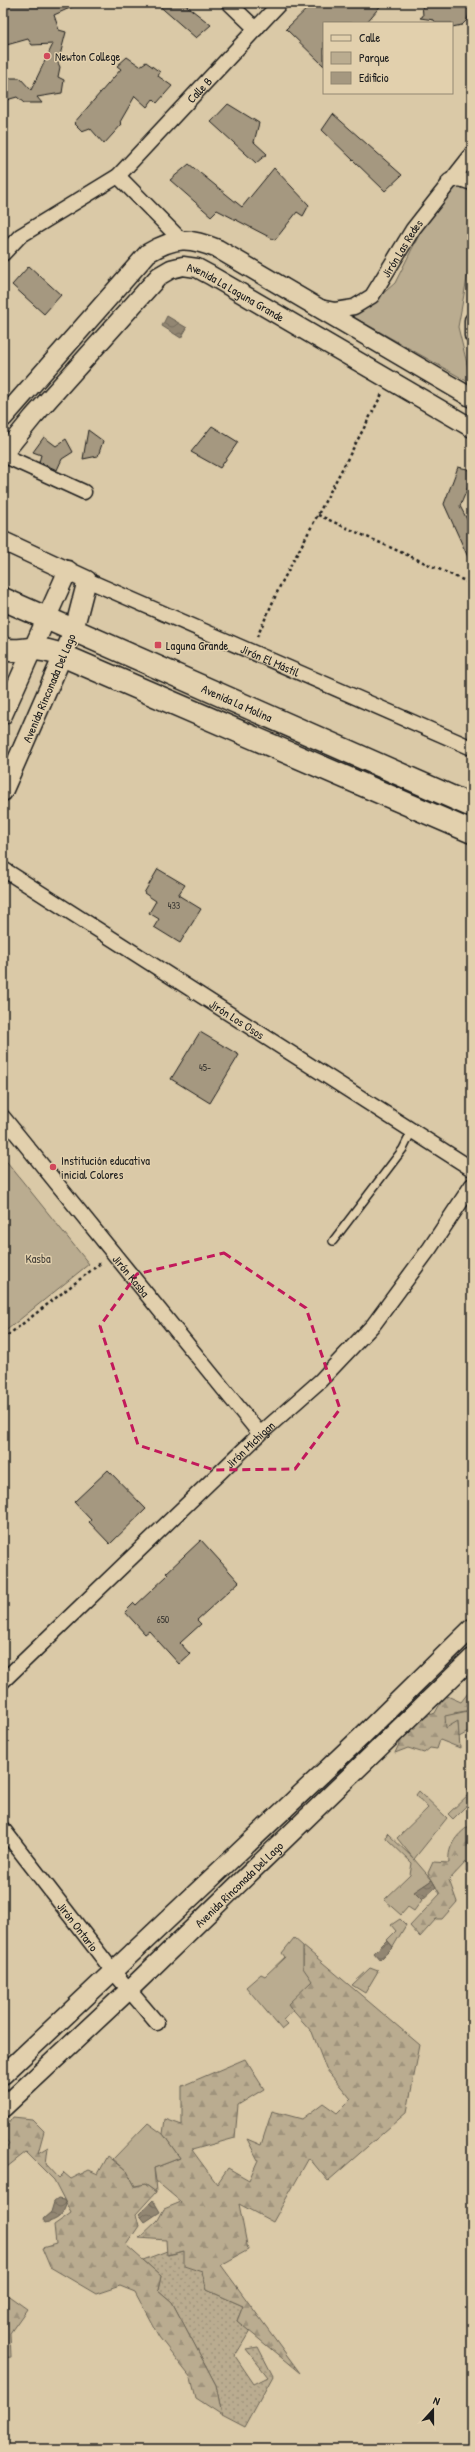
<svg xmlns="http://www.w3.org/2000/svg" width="475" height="2452" viewBox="0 0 475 2452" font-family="'Patrick Hand',sans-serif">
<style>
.grass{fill:url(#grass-dots);stroke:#6b6456}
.forest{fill:url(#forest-firs);stroke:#6b6456}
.green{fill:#baac90;stroke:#6b6456}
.water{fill:url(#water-waves);stroke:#635c50}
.building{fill:#a59880;stroke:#1c1c1c}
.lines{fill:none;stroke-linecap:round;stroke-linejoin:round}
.service-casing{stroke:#1c1c1c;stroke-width:10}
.minor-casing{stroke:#1c1c1c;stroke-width:17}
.tertiary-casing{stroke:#1c1c1c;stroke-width:21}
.primary-casing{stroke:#1c1c1c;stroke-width:25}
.path{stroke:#1c1c1c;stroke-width:2.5;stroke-dasharray:3 3;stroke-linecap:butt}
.service{stroke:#e2d0ad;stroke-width:7}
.minor{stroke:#e2d0ad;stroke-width:14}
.tertiary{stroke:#e2d0ad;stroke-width:18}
.primary{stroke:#e2d0ad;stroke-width:22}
.marked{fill:none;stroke:#c2185b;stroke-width:3;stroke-dasharray:8 5;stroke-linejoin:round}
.poi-dot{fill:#d1495b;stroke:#e2d0ad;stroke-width:1.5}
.labels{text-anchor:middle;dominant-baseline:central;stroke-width:3;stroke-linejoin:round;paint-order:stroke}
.number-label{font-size:10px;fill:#3e3b35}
.poi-label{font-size:12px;fill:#1c1c1c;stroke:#e2d0ad;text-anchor:start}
.street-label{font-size:12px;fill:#1c1c1c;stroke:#e2d0ad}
.park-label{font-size:12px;fill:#444039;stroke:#e2d0ad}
</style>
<defs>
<pattern id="grass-dots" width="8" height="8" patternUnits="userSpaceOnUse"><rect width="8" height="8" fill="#baac90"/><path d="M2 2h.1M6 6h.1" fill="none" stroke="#9f937c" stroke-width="1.8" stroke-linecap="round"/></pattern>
<pattern id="forest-firs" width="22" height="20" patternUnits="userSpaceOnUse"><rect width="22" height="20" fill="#baac90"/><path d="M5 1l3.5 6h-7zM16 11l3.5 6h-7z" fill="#9f937c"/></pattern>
<pattern id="water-waves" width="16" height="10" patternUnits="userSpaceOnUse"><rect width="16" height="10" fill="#928672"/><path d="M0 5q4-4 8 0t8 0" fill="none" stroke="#766d5d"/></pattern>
</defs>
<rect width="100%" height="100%" fill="#dac9a7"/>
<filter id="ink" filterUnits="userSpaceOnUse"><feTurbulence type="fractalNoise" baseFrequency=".025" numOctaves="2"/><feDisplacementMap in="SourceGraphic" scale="8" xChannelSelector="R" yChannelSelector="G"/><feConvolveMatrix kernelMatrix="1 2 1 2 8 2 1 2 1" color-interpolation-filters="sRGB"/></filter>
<g filter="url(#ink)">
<path class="grass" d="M167 2251 168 2255 184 2251 202 2272 207 2290 243 2306 237 2321 250 2331 235 2356 254 2384 268 2377 246 2349 258 2347 273 2376 245 2427 222 2415 216 2385 172 2302 158 2290 161 2276 143 2260Z"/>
<g class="forest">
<path d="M472 1688V1710L454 1713 458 1721 460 1748 440 1740 437 1749 430 1748 424 1753 408 1748 395 1753C402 1735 416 1719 435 1713L445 1695 461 1702Z"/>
<path d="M472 1824V1872H466V1862L449 1880 457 1902 442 1919H436L420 1937 410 1926 440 1894 428 1873 433 1862 449 1863C447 1845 458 1833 472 1824Z"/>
<path d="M303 1946 420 2045 407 2112 328 2181 309 2158 273 2222 239 2204 248 2250 221 2265 300 2373 237 2321 243 2306 207 2290 202 2272 184 2266V2251L167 2255 166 2240 139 2238 158 2220 164 2209 181 2202 156 2181 154 2168 180 2158 163 2134 165 2119 182 2125V2086L245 2059 264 2089 238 2105 235 2138 192 2150 217 2184 228 2168 249 2180 258 2160 247 2139 261 2145 272 2111 302 2119 323 2103 337 2113 351 2099 326 2069 312 2032 287 2004 303 1968Z"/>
<path d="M13 2117 32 2119 44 2131 38 2153 48 2147 46 2164 59 2178 64 2173 71 2179 89 2170 98 2174 108 2156 127 2171 135 2186 145 2184 156 2192 136 2214 139 2226 126 2245 161 2276 158 2290 172 2302 216 2385 222 2415 196 2398 191 2378 159 2337 135 2292 120 2286 96 2294 50 2267 42 2248 56 2244 54 2225 71 2213 54 2180 26 2152 7 2167 4 2153 9 2144 3 2139V2131Z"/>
<path d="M3 2280 6 2294 27 2309 10 2333 11 2357 3 2358Z"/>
</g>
<g class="green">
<path d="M472 163V251L458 327 472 384 350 315 370 305 395 283 421 231Z"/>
<path d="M3 1157 89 1264 3 1333Z"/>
<path d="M472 1710V1730L459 1737 458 1721 446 1728 445 1716Z"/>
<path d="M472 1778V1807L468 1804 453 1819 448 1814 470 1793 467 1789 472 1784 469 1781Z"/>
<path d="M419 1791 447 1818 414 1859 432 1880 415 1892 422 1900 414 1911 408 1907 401 1915 384 1900 410 1875 412 1863 386 1838 387 1833 413 1858 397 1838 428 1808 416 1795Z"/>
<path d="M400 1919 406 1925 393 1947 387 1940 396 1931 391 1925Z"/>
<path d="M294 1938 303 1946V1968L312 1981 288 2004 293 2011 283 2020 288 2025 282 2030 246 1987 261 1974 265 1976 285 1957 282 1953Z"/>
<path d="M370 1968 378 1971 365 1993 352 1985Z"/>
<path d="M148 2123 163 2134 180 2158 154 2168 156 2192 145 2184 135 2186 127 2171 113 2159Z"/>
</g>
<g class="water">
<path d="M167 316 187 328 181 338 162 326Z"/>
<path d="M432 1880 436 1887 422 1900 414 1892Z"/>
<path d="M387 1940 393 1947 380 1960 374 1953Z"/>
<path d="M58 2199 64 2200 66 2205C62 2217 57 2220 45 2223L43 2219 51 2212 54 2202Z"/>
<path d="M153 2200 160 2212 145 2222 139 2214Z"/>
</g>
<g class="building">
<path d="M3 3H81L54 15 59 30 66 32 58 63 60 67 58 77 64 80 62 93 37 97 42 103H24L17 97 3 101V78H20L31 90 53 44 32 45 28 39 3 46Z"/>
<path d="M156 3H183L211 25 196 38Z"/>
<path d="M313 3H383L366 23H324V66L286 29Z"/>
<path d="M422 3 433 7 438 3H472V6L467 20 462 25 452 27V23H436L434 20 420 18 423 16Z"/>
<path d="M127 57 140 66 146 62 160 72 158 76 172 86 157 103 153 99 147 107 135 96 120 122 122 124 104 144 90 128 82 131 74 123 121 69 117 66Z"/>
<path d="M228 104 259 123 254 142 267 154 256 163 211 122Z"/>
<path d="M333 114 402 175 385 191 322 130Z"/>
<path d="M189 164 242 207 274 168 309 205 303 216 297 212 275 240 217 210 211 216 170 180Z"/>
<path d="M29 266 61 295 44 314 12 285Z"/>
<path d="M212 426 238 442 220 468 191 452Z"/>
<path d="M88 430 103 441 98 456 83 459Z"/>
<path d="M44 437 56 446 66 439 73 452 62 459 57 470 39 462 41 455 33 452Z"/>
<path d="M458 467 472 470V478L460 506 472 529V566L444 504Z"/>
<path d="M158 869 185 885 178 895 201 909 180 943 154 927 159 919 149 913 156 901 144 893Z"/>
<path d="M200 1032 239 1055 210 1103 171 1079Z"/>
<path d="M108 1470 146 1509 110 1544 89 1522 91 1520 74 1502Z"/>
<path d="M201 1540 239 1582 197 1620 201 1624 180 1643 190 1654 179 1664 149 1631 145 1634 125 1612 134 1603 136 1605 168 1575 166 1573Z"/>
</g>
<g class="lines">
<defs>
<path id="service" d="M333 1241 403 1149 412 1131"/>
<g id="minor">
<path d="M229 3 256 29"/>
<path d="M118 176 181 240"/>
<path d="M449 181 460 179 472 183"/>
<path id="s1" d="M3 254 20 236 118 176 280 3"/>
<path id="s2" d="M320 307 335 310 354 307 372 296 413 229 472 154"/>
<path d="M472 320V336"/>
<path d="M3 455 84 492"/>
<path id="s3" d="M87 580 472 748"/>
<path id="s4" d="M3 869 472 1169"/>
<path id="s5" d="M3 1117 260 1434"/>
<path id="s6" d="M3 1681 260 1434 320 1381 374 1324 430 1248 472 1185"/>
<path id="s7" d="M3 1829 112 1970 157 2023"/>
</g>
<g id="tertiary">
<path d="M3 418 148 253C175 237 189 237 218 249L472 398"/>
<path id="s8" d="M3 454 33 417 159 276 171 269 183 266 197 268 210 275 472 428"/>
<path d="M3 541 87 580 74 630 3 792"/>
<path d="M3 715 68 570"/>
<path d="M3 2075 361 1737 472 1628"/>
<path id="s9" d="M3 2108 129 1990 472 1658"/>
</g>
<g id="primary">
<path id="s10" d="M3 599 472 806"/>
<path d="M3 648C13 653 21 649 32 649 43 649 54 652 64 656L472 832"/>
</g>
</defs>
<use href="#service" class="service-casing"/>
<use href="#minor" class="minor-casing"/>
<use href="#tertiary" class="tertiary-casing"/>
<use href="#primary" class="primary-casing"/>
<g class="path">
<path d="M318 515 472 584"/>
<path d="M257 637 280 586 382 394"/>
<path d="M3 1339 102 1262"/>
</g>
<use href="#service" class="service"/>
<use href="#minor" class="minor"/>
<use href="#tertiary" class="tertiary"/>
<use href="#primary" class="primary"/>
</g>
</g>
<path class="marked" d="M224 1253 306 1308 340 1409 295 1469 214 1470 138 1445 100 1326 137 1274Z"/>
<g class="poi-dot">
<circle cx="47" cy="56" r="4"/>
<rect x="154" y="641" width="8" height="8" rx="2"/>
<circle cx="53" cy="1167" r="4"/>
</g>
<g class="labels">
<g class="number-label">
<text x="174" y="905">433</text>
<text x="205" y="1067">45-</text>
<text x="163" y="1619">650</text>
</g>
<g class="poi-label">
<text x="55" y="56">Newton College</text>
<text x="166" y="645">Laguna Grande</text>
<text x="61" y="1160">Institución educativa<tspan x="61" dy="14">inicial Colores</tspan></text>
</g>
<g class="street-label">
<text stroke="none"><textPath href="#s1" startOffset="258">Calle B</textPath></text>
<text stroke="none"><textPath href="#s2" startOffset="112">Jirón Las Redes</textPath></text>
<text stroke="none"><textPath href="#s8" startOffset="322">Avenida La Laguna Grande</textPath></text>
<text stroke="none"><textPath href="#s3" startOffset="200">Jirón El Mástil</textPath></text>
<text transform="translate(49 688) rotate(-67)">Avenida Rinconada Del Lago</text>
<text stroke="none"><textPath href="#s10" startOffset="256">Avenida La Molina</textPath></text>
<text stroke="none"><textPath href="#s4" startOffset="278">Jirón Los Osos</textPath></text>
<text stroke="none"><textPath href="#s5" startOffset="204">Jirón Kasba</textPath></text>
<text stroke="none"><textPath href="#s6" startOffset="342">Jirón Michigan</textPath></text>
<text stroke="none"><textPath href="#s9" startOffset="325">Avenida Rinconada Del Lago</textPath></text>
<text stroke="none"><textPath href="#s7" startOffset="123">Jirón Ontario</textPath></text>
</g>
<g class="park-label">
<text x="38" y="1258">Kasba</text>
</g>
</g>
<rect width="475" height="2452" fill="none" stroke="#e2d0ad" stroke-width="16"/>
<rect x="8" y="8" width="459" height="2436" fill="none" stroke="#1c1c1c" stroke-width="1.5" filter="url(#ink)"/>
<rect x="323" y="22" width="130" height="72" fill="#e2d0ad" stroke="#938873"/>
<rect x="331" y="35" width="20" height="6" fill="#e2d0ad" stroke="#938873"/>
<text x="359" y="42" font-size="12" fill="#1c1c1c">Calle</text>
<rect x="331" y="52" width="20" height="12" fill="#baac90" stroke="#938873"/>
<text x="359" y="62" font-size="12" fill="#1c1c1c">Parque</text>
<rect x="331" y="72" width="20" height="12" fill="#a59880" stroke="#938873"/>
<text x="359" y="82" font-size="12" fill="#1c1c1c">Edificio</text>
<g transform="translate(433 2410) rotate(21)" stroke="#e2d0ad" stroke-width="3" paint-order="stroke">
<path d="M0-3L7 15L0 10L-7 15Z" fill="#1c1c1c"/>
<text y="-6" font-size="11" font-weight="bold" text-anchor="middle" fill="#1c1c1c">N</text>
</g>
</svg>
